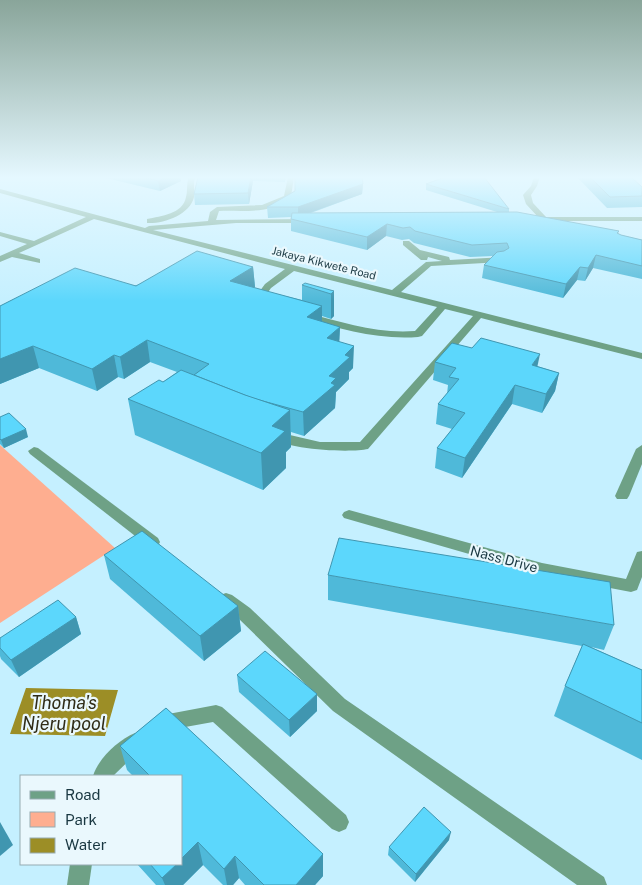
<svg xmlns="http://www.w3.org/2000/svg" width="642" height="885" viewBox="0 0 642 885" font-family="'Public Sans',sans-serif">
<style>
.green{fill:#feae90}
.water{fill:#9c8e26}
.lines{fill:none;stroke-linecap:round;stroke-linejoin:round}
.minor{fill:#6ea186;fill-rule:evenodd}
.wall{fill:#4fb9d9}
.shaded-wall{fill:#4096b0}
.building{fill:#5cd7fc;stroke:#4096b0}
.labels{text-anchor:middle;dominant-baseline:central;stroke-width:4.5;stroke-linejoin:round;paint-order:stroke}
.far-street-label{font-size:11px;fill:#193741;stroke:#eaf8fd}
.street-label{font-size:14px;fill:#193741;stroke:#eaf8fd}
.near-water-label{font-size:18px;font-style:italic;fill:#302c17;stroke:#eaf8fd}
</style>
<rect width="100%" height="100%" fill="#c5f0ff"/>
<path class="green" d="M0 445 115 548 0 623Z"/>
<path class="water" d="M26 688 118 690 105 736 10 734Z"/>
<g class="lines">
<g class="minor">
<path d="M189 177H195C193 184 195 190 194 197 190 215 163 224 147 223V219C161 216 183 214 186 197 188 190 186 184 189 177Z"/>
<path d="M288 177H294L291 197C272 215 243 210 219 211L216 220 308 219 312 221 311 223H236L153 230 392 290 426 262 442 261 428 257 427 260H421L403 245V241H409L420 250 449 257 450 260 505 257 506 259 502 262 431 266 401 292 642 353V359L481 318 368 449C350 453 283 450 271 436L277 432 320 442H360L473 316 445 309 422 336 418 337C378 340 341 329 303 318L301 316 306 313C342 322 377 334 415 331L437 307 294 271 271 288 264 298 269 301 267 303H261L254 299 265 284 285 269 94 219 19 253 40 259V263L12 257 0 262V256L27 244 0 236V232L34 241 86 217 0 193V189L145 228 149 226 208 221 210 212 217 207 262 205 284 196Z"/>
<path d="M534 177H540L537 186 531 195 533 203 546 217H642V221H533V217H538L526 204 523 195 531 186Z"/>
<path d="M642 445V464L629 496 627 499H617L615 496 636 449Z"/>
<path d="M34 447 38 448 158 538 160 542 158 546 153 547 148 546 30 454 28 451Z"/>
<path d="M349 510 542 563 626 579 637 552 642 551V577L637 590 631 592 542 575 344 518 342 515 344 512Z"/>
<path d="M226 593 232 595 250 608 345 699 604 877 607 885H577L333 711 238 618 220 603 218 599 220 595Z"/>
<path d="M216 705 222 707 346 815 349 822 346 829 339 832 332 829 213 722 163 731 156 729 154 723 156 717 163 715Z"/>
<path d="M135 733 142 736 144 742 142 748 113 776H93C98 759 118 740 135 733Z"/>
<path d="M70 864H92L89 885H67Z"/>
</g>
</g>
<g class="wall">
<path d="M102 177H180L181 181 160 191Z"/>
<path d="M198 177H286L285 182 253 181 249 204 195 205 194 194Z"/>
<path d="M577 177H631L642 187V207L607 208Z"/>
<path d="M363 184 362 194 311 213 497 212 426 190V184L509 209V212L619 231 618 234 621 235 642 240V279L593 268 585 281 577 280 563 298 482 278 484 265 493 256 470 257 414 243 409 239 402 240 386 236 367 250 291 231V217L268 218 267 207 295 191Z"/>
<path d="M253 267 255 287 253 288 302 300V285L334 291V316L331 319 322 316V322L340 327 339 342 353 368 349 372V379L336 392 335 408 304 436 291 432V447L286 452V468L263 490 135 435 128 399 163 382 177 372 150 362 124 379 118 377 97 391 39 368 0 384V306Z"/>
<path d="M435 362 537 366 559 373 555 391 542 413 512 404 462 478 435 468 437 448 452 429 436 424 438 404 447 394 448 385 433 380Z"/>
<path d="M0 417 28 437 4 448 0 444Z"/>
<path d="M104 555 238 606 241 631 204 661 110 579Z"/>
<path d="M328 575 614 625 604 650 591 647 642 670V760L554 716 565 686 582 646 328 600Z"/>
<path d="M76 617 81 634 19 677 1 659 0 656V638Z"/>
<path d="M237 675 317 711 290 737 239 692Z"/>
<path d="M166 708 323 854V876L315 885H245L239 878 233 885H223L203 865 183 885H156L137 864H181V776H133L127 770 120 746Z"/>
<path d="M449 840 415 882 388 855 389 847Z"/>
</g>
<g class="shaded-wall">
<path d="M167 177H180L181 181 160 191 158 181Z"/>
<path d="M251 177H252L253 181 249 204 248 193Z"/>
<path d="M363 184 362 194 298 217V207Z"/>
<path d="M387 224 386 236 367 250V237Z"/>
<path d="M596 255 593 268 585 281 588 268Z"/>
<path d="M253 267 255 287 232 302 230 281Z"/>
<path d="M580 267 577 280 563 298 566 284Z"/>
<path d="M334 291V316L331 319V294Z"/>
<path d="M322 306V326L307 317Z"/>
<path d="M340 327 339 348 327 338Z"/>
<path d="M147 340 150 362 124 379 120 357Z"/>
<path d="M33 346 39 368 0 384V359Z"/>
<path d="M354 346 353 368 349 372V379L336 392 335 408 304 436 303 412 345 355Z"/>
<path d="M540 354 536 373 532 365Z"/>
<path d="M114 355 118 377 97 391 92 369Z"/>
<path d="M559 373 555 391 542 413 546 394Z"/>
<path d="M515 385 512 404 462 478 465 458Z"/>
<path d="M290 410 291 447 286 452V468L263 490 261 453 272 426Z"/>
<path d="M26 429 28 437 4 448 1 440Z"/>
<path d="M238 606 241 631 204 661 200 636Z"/>
<path d="M76 617 81 634 19 677 11 660Z"/>
<path d="M317 694V711L290 737 289 720Z"/>
<path d="M0 822 13 845 0 856Z"/>
<path d="M451 832 449 840 415 882 416 874Z"/>
<path d="M198 842 203 865 183 885H165L162 878 177 864H181V859Z"/>
<path d="M323 854V876L315 885H296Z"/>
<path d="M235 856 239 878 233 885H227L224 869Z"/>
</g>
<g class="building">
<path d="M143 177H167L158 181Z"/>
<path d="M198 177H251L248 193 194 194Z"/>
<path d="M295 177H362L363 184 298 207H267L295 191Z"/>
<path d="M445 177H484L509 209 426 184Z"/>
<path d="M590 177H631L642 187V196L610 197Z"/>
<path d="M517 212 619 231 617 233 621 235 642 240V266L596 255 588 268 580 267 566 284 484 265 497 252 504 251 509 248 507 243 472 245 415 231 410 227 403 228 387 224 367 237 291 219 292 213Z"/>
<path d="M197 251 253 267 230 281 322 306 307 317 340 327 327 338 354 346 345 355 350 357 329 376 336 378 331 383 335 385 303 412 252 398 194 375 209 364 147 340 120 357 114 355 92 369 33 346 0 359V306L75 268 136 286Z"/>
<path d="M305 283 334 291 331 294 302 285Z"/>
<path d="M481 338 540 354 532 365 559 373 546 394 515 385 465 458 437 448 465 413 438 404 459 379 449 377 456 368 435 362 452 343 472 348Z"/>
<path d="M181 370 245 395 290 410 272 426 285 431 261 453 128 399 159 380 163 382Z"/>
<path d="M9 413 26 429 1 440 0 439V417Z"/>
<path d="M142 531 238 606 200 636 104 555Z"/>
<path d="M339 538 610 582 614 625 328 575Z"/>
<path d="M58 600 76 617 11 660 0 648V638Z"/>
<path d="M583 644 642 670V723L565 686Z"/>
<path d="M265 651 317 694 289 720 237 675Z"/>
<path d="M166 708 323 854 296 885H264L235 856 224 869 198 842 181 859V776H150L120 746Z"/>
<path d="M424 807 451 832 416 874 389 847Z"/>
<path d="M150 864H177L162 878Z"/>
</g>
<linearGradient id="sky" x2="0" y2="1"><stop stop-color="#89a59a"/><stop offset="0.59" stop-color="#e5f8ff"/><stop offset="1" stop-color="#e5f8ff" stop-opacity="0"/></linearGradient>
<rect width="642" height="301" fill="url(#sky)"/>
<g class="labels">
<g class="far-street-label">
<text transform="translate(324 263) rotate(14)">Jakaya Kikwete Road</text>
</g>
<g class="street-label">
<text transform="translate(504 559) rotate(15)">Nass Drive</text>
</g>
<g class="near-water-label">
<text x="64" y="702">Thoma's<tspan x="64" dy="21">Njeru pool</tspan></text>
</g>
</g>
<rect x="20" y="775" width="162" height="90" fill="#eaf8fd" stroke="#96abb2"/>
<rect x="30" y="791" width="25" height="8" fill="#6ea186" stroke="#96abb2"/>
<text x="65" y="800" font-size="15" fill="#193741">Road</text>
<rect x="30" y="812" width="25" height="15" fill="#feae90" stroke="#96abb2"/>
<text x="65" y="825" font-size="15" fill="#193741">Park</text>
<rect x="30" y="838" width="25" height="15" fill="#9c8e26" stroke="#96abb2"/>
<text x="65" y="850" font-size="15" fill="#193741">Water</text>
</svg>
